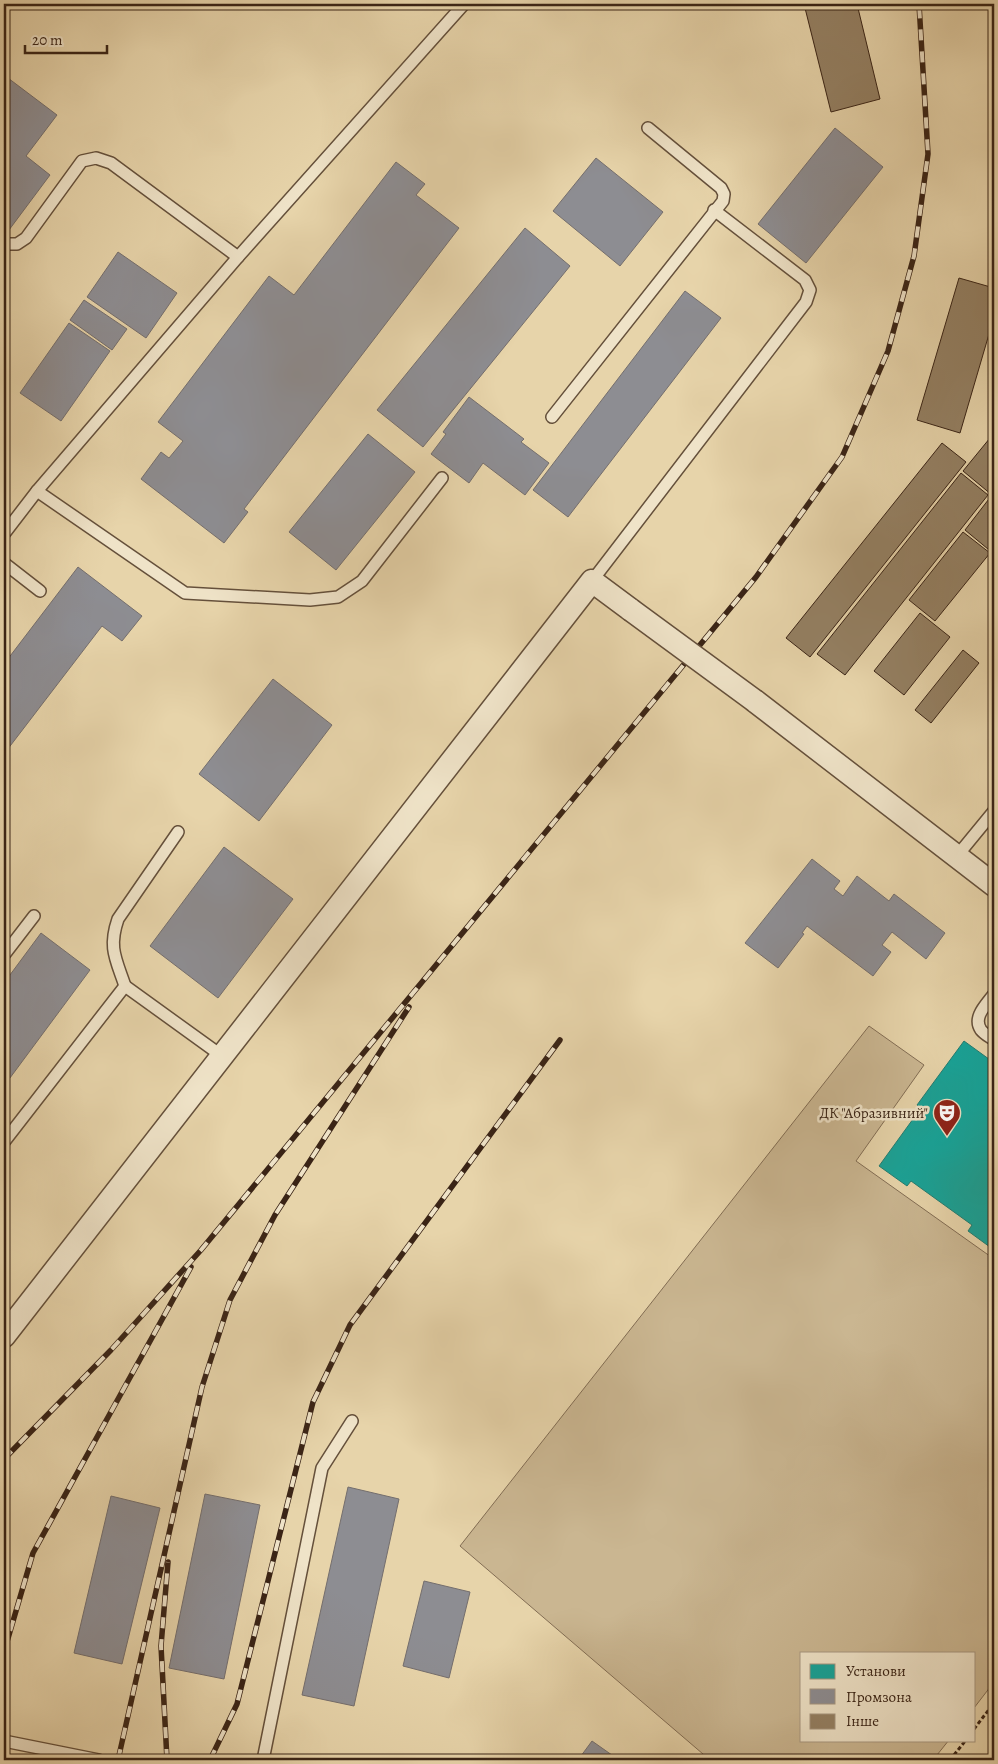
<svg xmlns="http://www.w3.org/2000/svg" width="998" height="1764" viewBox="0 0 998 1764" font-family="Alegreya,serif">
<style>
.green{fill:#cab691;stroke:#826d54}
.public{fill:#17a398;stroke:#227d71}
.industry{fill:#8d8d92;stroke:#746e6d}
.building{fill:#948063;stroke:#3a2416}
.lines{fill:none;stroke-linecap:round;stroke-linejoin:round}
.service-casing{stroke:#65503b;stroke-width:14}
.minor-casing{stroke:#65503b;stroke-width:25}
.path{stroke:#3a2416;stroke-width:3;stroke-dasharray:4 2.5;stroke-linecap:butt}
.service{stroke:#efe3c8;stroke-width:11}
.minor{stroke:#efe3c8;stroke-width:22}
.rail-casing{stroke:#3a2416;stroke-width:5.5}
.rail{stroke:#efe3c8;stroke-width:4;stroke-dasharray:11;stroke-linecap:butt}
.minor-bridge-casing{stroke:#65503b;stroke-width:25;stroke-linecap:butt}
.minor-bridge{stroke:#efe3c8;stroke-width:22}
.labels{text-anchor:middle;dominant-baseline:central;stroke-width:5;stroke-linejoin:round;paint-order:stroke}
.poi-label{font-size:15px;fill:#3a2416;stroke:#efe3c8;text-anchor:end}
</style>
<rect width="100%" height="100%" fill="#e7d4aa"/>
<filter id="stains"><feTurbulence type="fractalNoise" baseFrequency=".004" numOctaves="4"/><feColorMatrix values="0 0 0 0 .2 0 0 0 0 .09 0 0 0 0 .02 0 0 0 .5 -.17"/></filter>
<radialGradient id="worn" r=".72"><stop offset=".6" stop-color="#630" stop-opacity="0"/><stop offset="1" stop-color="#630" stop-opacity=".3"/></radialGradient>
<path class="green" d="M869 1026 924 1065 856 1161 994 1259V1682L974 1708V1653H802V1740H949L933 1760H710L460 1546Z"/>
<path class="public" d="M964 1041 993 1062 994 1061V1250L968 1231 972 1225 911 1181 907 1186 879 1166 921 1108 917 1105Z"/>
<g class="industry">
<path d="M4 75 57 115 26 156 50 175 6 234 4 232Z"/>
<path d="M835 128 883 167 806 263 758 224Z"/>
<path d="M596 158 663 212 620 266 553 211Z"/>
<path d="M396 162 425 184 416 195 459 228 244 509 248 512 224 543 141 479 161 452 169 458 183 441 158 422 269 276 294 295Z"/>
<path d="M525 228 570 266 423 447 377 410Z"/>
<path d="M118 252 177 293 146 338 87 297Z"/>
<path d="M685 291 721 318 568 517 533 490Z"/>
<path d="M84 300 127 329 112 350 70 320Z"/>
<path d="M69 323 110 351 61 421 20 393Z"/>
<path d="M469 397 524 439 521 442 549 463 525 495 483 463 469 483 431 454 446 434 443 432Z"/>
<path d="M368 434 415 472 336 570 289 532Z"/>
<path d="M78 567 142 616 122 641 102 626 4 754V664Z"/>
<path d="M273 679 332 725 259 821 199 774Z"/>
<path d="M224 847 293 899 218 998 150 946Z"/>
<path d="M812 859 840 881 834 889 843 896 857 876 889 901 894 894 945 933 926 959 892 932 882 945 891 952 873 976 807 926 802 933 804 934 778 968 745 943Z"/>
<path d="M41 933 90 970 4 1086V983Z"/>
<path d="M348 1487 399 1499 354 1706 302 1695Z"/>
<path d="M205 1494 260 1505 224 1679 169 1668Z"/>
<path d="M111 1496 160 1508 122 1664 74 1653Z"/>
<path d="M424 1581 470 1592 449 1678 403 1666Z"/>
<path d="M592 1741 619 1760H578Z"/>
</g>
<g class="building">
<path d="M804 4H857L880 99 831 112Z"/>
<path d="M985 4H994V19Z"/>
<path d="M959 278 994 288V317L960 433 917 420Z"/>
<path d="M990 438 994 441V554L965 530 992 495 963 471Z"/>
<path d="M942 443 966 462 810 657 786 638Z"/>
<path d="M961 473 988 495 845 675 817 654Z"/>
<path d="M963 532 990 553 935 621 909 600Z"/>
<path d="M920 613 950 637 904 695 874 671Z"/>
<path d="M963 650 979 663 931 723 915 710Z"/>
</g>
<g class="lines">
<defs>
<g id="service">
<path d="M4 244H17L26 238 82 161 96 158 111 163 238 257"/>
<path d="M552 417 723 201 724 194 721 188 648 128"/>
<path d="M37 491 185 593 310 600 338 597 362 581 442 478"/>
<path d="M4 534 37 491 238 257 464 4"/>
<path d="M4 563 40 591"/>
<path d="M592 581 806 302 810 290 805 280 714 210"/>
<path d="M957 856 994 811"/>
<path d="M4 955 34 916"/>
<path d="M125 986C116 959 108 948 118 919L178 832"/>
<path d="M994 994C987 1004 972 1017 981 1030 984 1034 990 1037 994 1040"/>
<path d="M4 1142 125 986 222 1056"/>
<path d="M4 1741 99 1760"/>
<path d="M263 1760 322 1468 352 1421"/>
</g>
<g id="minor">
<path d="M755 701 994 885"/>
<path d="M4 1336 592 581 631 610"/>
</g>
</defs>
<use href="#service" class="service-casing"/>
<use href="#minor" class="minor-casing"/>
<g class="path">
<path d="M974 1729 994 1703"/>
<path d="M950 1760 966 1740"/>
</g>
<use href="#service" class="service"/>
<use href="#minor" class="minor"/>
<defs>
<g id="rail">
<path d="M4 7 7 4"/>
<path d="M4 1459 111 1350 201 1250 756 577 842 457 888 351 914 256 928 154 919 4"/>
<path d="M4 1652 33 1553 191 1267"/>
<path d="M118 1760 202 1387 230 1300 275 1215 409 1007"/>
<path d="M167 1760 161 1646 168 1562"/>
<path d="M210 1760 237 1704 313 1402 350 1325 560 1040"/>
</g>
</defs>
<use href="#rail" class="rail-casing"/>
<use href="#rail" class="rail"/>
<defs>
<path id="minor-bridge" d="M631 610 755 701"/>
</defs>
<use href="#minor-bridge" class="minor-bridge-casing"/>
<use href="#minor-bridge" class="minor-bridge"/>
</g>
<defs>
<symbol id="theatre-pin" viewBox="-11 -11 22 30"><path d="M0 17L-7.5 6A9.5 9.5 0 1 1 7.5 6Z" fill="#8f2418" stroke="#efe3c8"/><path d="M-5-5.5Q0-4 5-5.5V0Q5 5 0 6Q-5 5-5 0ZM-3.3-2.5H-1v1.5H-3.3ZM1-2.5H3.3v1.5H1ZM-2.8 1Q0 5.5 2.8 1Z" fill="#fff"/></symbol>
</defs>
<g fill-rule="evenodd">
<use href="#theatre-pin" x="931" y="1097" width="32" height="43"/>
</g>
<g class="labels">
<g class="poi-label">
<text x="928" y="1113">ДК "Абразивний"</text>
</g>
</g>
<rect width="998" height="1764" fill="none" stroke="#e7d4aa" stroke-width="20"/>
<rect x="5" y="5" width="988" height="1754" fill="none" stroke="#3a2416" stroke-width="2.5"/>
<rect x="10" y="10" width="978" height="1744" fill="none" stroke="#3a2416"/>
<rect x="800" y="1652" width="175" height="90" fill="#efe3c8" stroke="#a79781"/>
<rect x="810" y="1664" width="25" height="15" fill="#17a398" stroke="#a79781"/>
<text x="846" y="1676" font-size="15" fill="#3a2416">Установи</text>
<rect x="810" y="1689" width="25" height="15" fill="#8d8d92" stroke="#a79781"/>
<text x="846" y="1702" font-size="15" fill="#3a2416">Промзона</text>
<rect x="810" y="1714" width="25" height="15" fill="#948063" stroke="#a79781"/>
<text x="846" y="1726" font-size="15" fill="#3a2416">Інше</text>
<path d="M25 45v8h82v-8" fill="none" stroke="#3a2416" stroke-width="2.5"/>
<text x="32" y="45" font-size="15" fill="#3a2416" stroke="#efe3c8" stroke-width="4" paint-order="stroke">20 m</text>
<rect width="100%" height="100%" filter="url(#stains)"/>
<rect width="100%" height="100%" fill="url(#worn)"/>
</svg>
